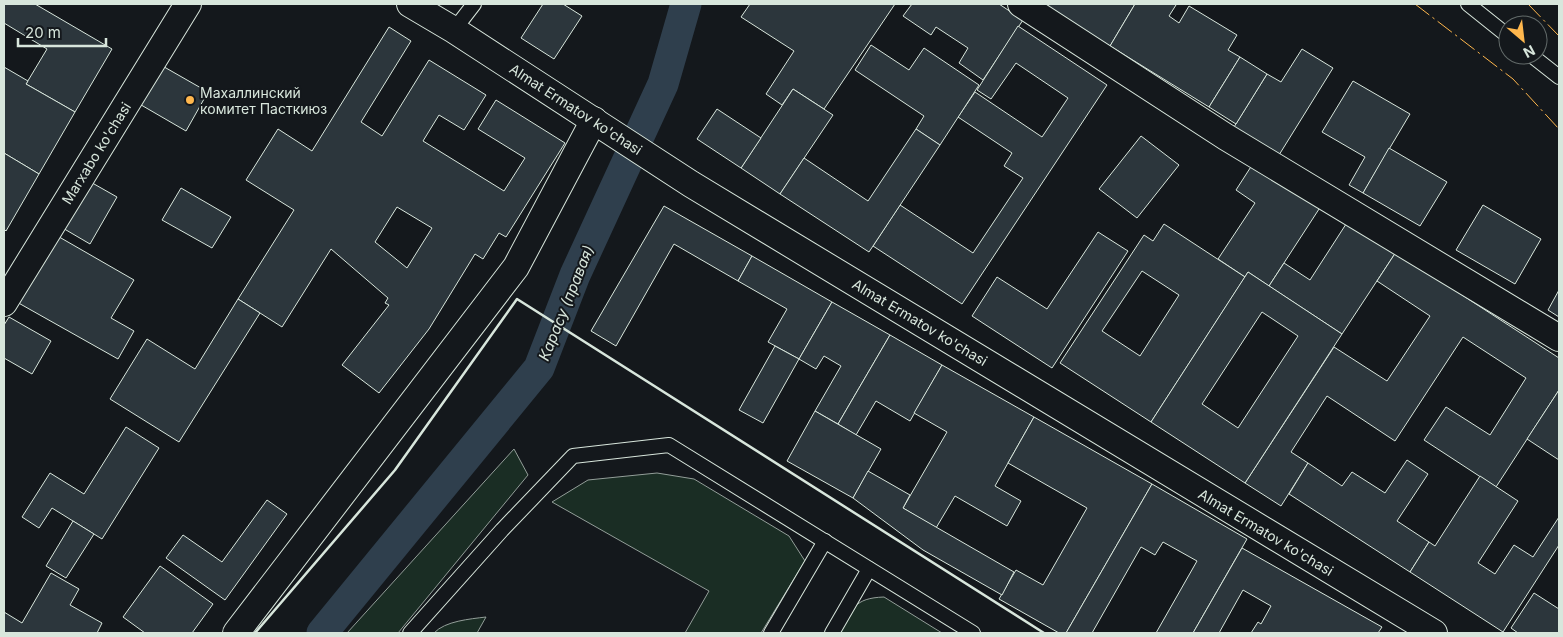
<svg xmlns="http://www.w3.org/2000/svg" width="1563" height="637" viewBox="0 0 1563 637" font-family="Inter,sans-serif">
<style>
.green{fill:#1a2d24;stroke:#939e99}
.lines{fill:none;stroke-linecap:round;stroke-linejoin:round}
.canal{stroke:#2f3f4d;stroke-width:31}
.building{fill:#2c363c;stroke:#d8e6dc;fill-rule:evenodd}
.service-casing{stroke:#d8e6dc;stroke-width:16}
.minor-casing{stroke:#d8e6dc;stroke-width:28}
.service{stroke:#14181c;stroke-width:14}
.minor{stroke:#14181c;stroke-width:26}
.wall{stroke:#d8e6dc;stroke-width:2.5}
.power{stroke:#ffb74d;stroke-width:1;stroke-dasharray:18 4 2.5 4;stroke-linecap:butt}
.poi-dot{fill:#ffb74d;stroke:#14181c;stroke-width:2}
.labels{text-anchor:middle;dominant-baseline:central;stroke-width:4;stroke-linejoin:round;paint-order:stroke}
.poi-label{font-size:14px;fill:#d8e6dc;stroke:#14181c;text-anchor:start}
.street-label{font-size:14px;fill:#d8e6dc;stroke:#14181c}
.water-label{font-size:15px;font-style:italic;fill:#d8e6dc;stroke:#14181c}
</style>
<rect width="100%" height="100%" fill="#14181c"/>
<g class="green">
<path d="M514 449 528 475 398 633H347Z"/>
<path d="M657 473 694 479 789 536 805 561 761 633H685L709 591 552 502 588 480Z"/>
<path d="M884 597 942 633H838C852 609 854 598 884 597Z"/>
<path d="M486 617 477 633H434C445 621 470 619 486 617Z"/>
</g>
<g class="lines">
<path class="canal" d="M322 633 539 368 575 275 663 84 686 4"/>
</g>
<g class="building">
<path d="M4 4H35L112 49 75 112 26 84 47 49 4 23Z"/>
<path d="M543 4H563L582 16 554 59 521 38Z"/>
<path d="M750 4H895L824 109 793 89 782 105 766 94 794 51 741 17Z"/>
<path d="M912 4H999L1023 20 983 80 959 63 968 48 936 27 931 35 903 16Z"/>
<path d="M1040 4H1135L1110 46Z"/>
<path d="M1135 4H1174L1176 5 1169 16 1179 23 1189 6 1237 35 1228 50 1240 57 1209 107 1110 46Z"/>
<path d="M1018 26 1107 85 962 304 873 246 900 205 973 253 1023 178 1004 166 1012 153 958 117 975 92 1042 137 1068 98 1016 63 991 99 977 90Z"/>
<path d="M389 27 411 41 361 122 382 136 429 60 486 95 464 130 439 115 423 141 504 191 525 158 478 129 496 100 565 143 506 237 499 233 483 259 475 254 429 329 379 393 342 365 389 305 385 303 388 298 331 249 282 327 238 299 294 210 246 180 278 129 312 151ZM397 207 432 228 407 268 375 242Z"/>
<path d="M871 45 909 70 924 48 979 85 940 145 916 129 924 116 855 70Z"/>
<path d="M1302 49 1333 68 1279 155 1234 127 1267 74 1281 82Z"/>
<path d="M1240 57 1267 74 1236 124 1209 107Z"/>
<path d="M159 64 208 92 186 131 136 102Z"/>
<path d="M4 67 28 81 26 84 75 112 39 174 4 153Z"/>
<path d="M1353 81 1410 114 1363 193 1349 185 1365 157 1322 132Z"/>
<path d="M793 89 833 115 780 194 741 168Z"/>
<path d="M717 109 761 138 741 168 697 139Z"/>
<path d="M916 129 940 145 869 252 780 194 804 158 868 201Z"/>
<path d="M1141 136 1179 165 1137 218 1099 189Z"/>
<path d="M1389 148 1447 182 1420 226 1363 193Z"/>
<path d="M4 153 39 174 6 231 4 229Z"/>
<path d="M1254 162 1321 206 1269 286 1248 272 1245 277 1218 259 1255 203 1236 190Z"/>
<path d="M87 180 117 197 90 244 61 227Z"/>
<path d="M181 188 231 217 212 248 162 220Z"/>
<path d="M1483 205 1541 239 1515 284 1456 250Z"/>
<path d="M664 206 752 256 738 281 674 244 616 346 591 331Z"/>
<path d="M1348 221 1396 252 1342 334 1269 286 1284 263 1310 280Z"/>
<path d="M1164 224 1245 277 1151 422 1060 363 1144 235 1153 241ZM1142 271 1179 295 1140 356 1102 331Z"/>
<path d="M1098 232 1128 251 1052 368 972 316 997 277 1047 309Z"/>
<path d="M54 234 134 280 111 318 134 331 118 359 15 301Z"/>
<path d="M1396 252 1559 358V390L1496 487 1424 440 1446 407 1490 435 1526 378 1463 337 1395 441 1327 396 1291 452 1308 463 1281 506 1245 483 1334 347 1387 381 1430 316 1377 281Z"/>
<path d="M752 256 832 302 799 359 768 342 787 309 738 281Z"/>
<path d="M1248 272 1342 334 1245 483 1151 422ZM1262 312 1298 336 1238 428 1202 404Z"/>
<path d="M1559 290V317L1548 310Z"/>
<path d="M238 299 260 313 179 442 110 399 147 339 195 369Z"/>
<path d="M832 302 890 335 838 424 815 411 841 366 824 356 816 369 799 359Z"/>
<path d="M9 317 51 341 32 374 4 358V325Z"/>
<path d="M890 335 942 365 910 421 876 401 856 435 838 424Z"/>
<path d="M775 346 799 359 763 423 739 410Z"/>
<path d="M942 365 1034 417 995 486 1021 501 1007 526 955 496 936 528 903 508 947 432 914 413Z"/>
<path d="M1559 390V460L1527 439Z"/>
<path d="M815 411 881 449 853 498 787 461Z"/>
<path d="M1034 417 1152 484 1066 633H1059L999 599 1016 570 1043 585 1087 508 1008 463Z"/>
<path d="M126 427 159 448 102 539 52 508 39 528 22 517 50 473 84 494Z"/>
<path d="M1407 460 1428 474 1397 521 1429 542 1410 572 1289 494 1308 463 1342 486 1352 472 1385 493Z"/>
<path d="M868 471 910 495 903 508 1014 572 1002 595 923 550 853 498Z"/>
<path d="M1480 476 1518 501 1478 563 1495 574 1514 545 1533 557 1559 517V545L1503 632 1410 572 1429 542 1435 546Z"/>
<path d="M1152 484 1247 539 1193 633H1156L1197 561 1163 542 1155 555 1141 547 1092 633H1066Z"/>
<path d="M267 500 287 514 225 600 166 558 183 535 222 562Z"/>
<path d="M73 521 94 534 66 578 46 566Z"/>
<path d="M1242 548 1382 627 1378 633H1251L1258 622 1261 624 1271 606 1243 590 1219 633H1193Z"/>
<path d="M160 566 213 604 192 633H145L123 617Z"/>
<path d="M51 573 79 589 70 605 102 623 97 633H4V612L22 623Z"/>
<path d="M1534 593 1559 609V633H1518L1511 628Z"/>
</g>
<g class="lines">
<defs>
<g id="service">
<path d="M1468 4 1508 36"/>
<path d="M454 30 474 4"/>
<path d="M1531 55 1559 77"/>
<path d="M410 633 502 530 573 456 669 445 973 633"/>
<path d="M771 633 825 541"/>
<path d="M832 633 869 569"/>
</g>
<g id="minor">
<path d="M410 4 454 30 691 184 1434 633"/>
<path d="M1021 4 1226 137 1559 338"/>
<path d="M4 303 188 4"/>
<path d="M236 633 516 267 594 120"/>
</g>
</defs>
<use href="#service" class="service-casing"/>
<use href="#minor" class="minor-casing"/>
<use href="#service" class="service"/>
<use href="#minor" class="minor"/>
<path class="wall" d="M255 633 395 470 517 299 1044 633"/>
<g class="power">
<path d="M1415 4 1513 79 1559 129"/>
<path d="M1528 4 1559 36"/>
</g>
</g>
<circle class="poi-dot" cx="190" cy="100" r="5"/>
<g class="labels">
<g class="poi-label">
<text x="200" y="92">Махаллинский<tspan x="200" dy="16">комитет Пасткиюз</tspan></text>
</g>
<g class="street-label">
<text transform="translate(576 109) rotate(33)">Almat Ermatov ko'chasi</text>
<text transform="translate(96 153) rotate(-58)">Marxabo ko'chasi</text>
<text transform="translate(920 322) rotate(31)">Almat Ermatov ko'chasi</text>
<text transform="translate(1266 532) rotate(31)">Almat Ermatov ko'chasi</text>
</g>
<g class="water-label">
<text transform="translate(566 303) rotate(-68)">Карасу (правая)</text>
</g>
</g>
<rect width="1563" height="637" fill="none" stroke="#d8e6dc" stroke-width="10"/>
<g transform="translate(1523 40) rotate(152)"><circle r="24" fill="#14181c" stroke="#626a69"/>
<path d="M0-4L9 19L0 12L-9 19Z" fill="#ffb74d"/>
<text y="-8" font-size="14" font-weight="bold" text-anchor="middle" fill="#d8e6dc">N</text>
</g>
<path d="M18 38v8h88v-8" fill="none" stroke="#d8e6dc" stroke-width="2.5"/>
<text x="25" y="38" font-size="15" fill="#d8e6dc" stroke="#14181c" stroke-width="4" paint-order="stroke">20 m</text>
</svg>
